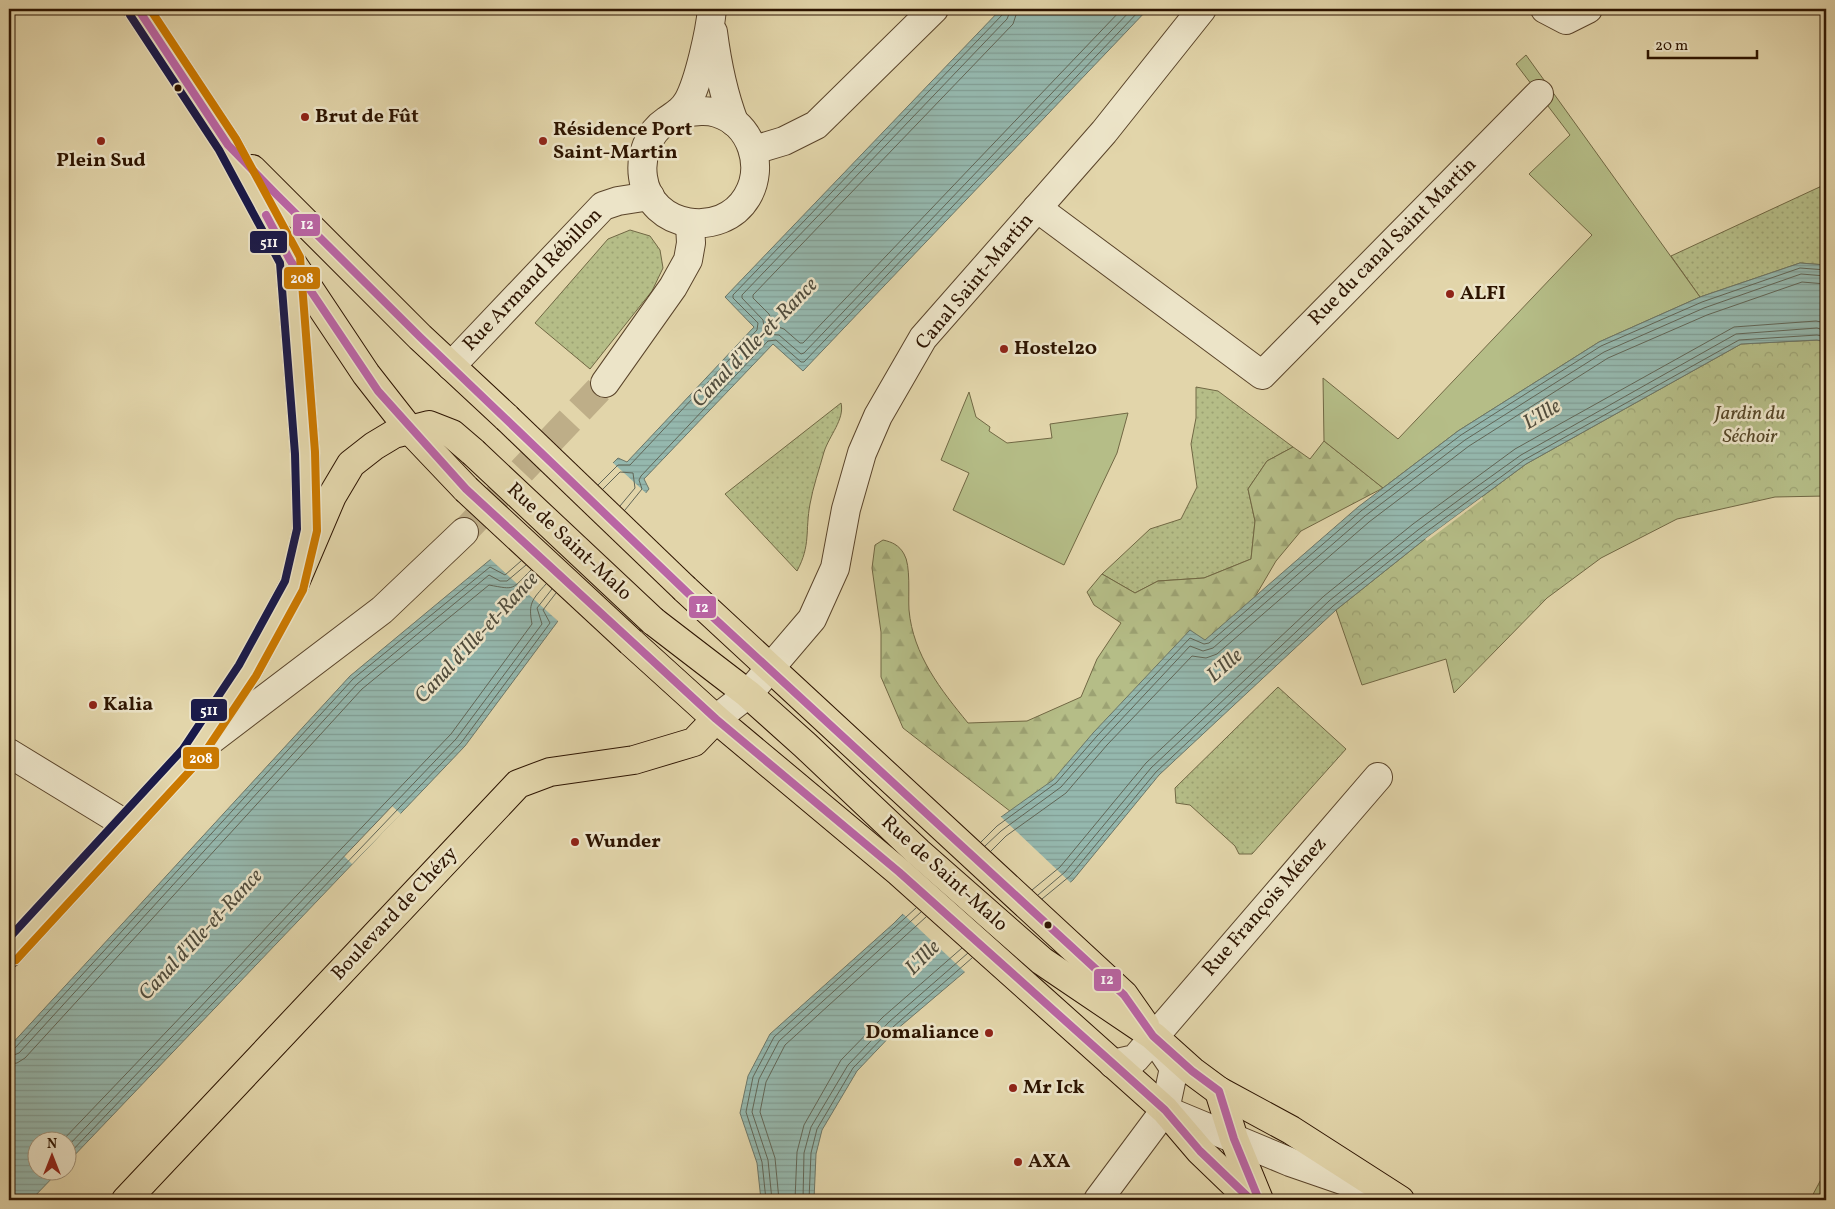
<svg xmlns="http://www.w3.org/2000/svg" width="1835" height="1209" viewBox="0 0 1835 1209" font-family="Vollkorn,serif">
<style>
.grass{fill:url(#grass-dots);stroke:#716844}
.forest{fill:url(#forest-firs);stroke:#716844}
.park{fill:url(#park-crowns);stroke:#716844}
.garden{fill:#b5bd87;stroke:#716844}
.water{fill:url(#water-rules);stroke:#6b7668}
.pier{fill:#e2d5aa}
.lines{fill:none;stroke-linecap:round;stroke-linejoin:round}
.shore{stroke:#616657;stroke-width:1}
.minor-tunnel{stroke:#beae88;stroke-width:28;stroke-dasharray:28 14;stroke-linecap:butt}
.minor-casing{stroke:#5a442a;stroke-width:30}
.major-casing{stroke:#2d1400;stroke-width:30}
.minor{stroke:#ece4c8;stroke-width:28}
.major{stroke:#e2d5aa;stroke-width:28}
.major-bridge-casing{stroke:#2d1400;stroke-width:30;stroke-linecap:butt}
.major-bridge{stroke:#e2d5aa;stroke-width:28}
.bus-1-casing{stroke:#ece4c8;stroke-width:11}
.bus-2-casing{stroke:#ece4c8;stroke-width:11}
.bus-3-casing{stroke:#ece4c8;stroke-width:11}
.bus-1{stroke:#ba65a5;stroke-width:8}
.bus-2{stroke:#cb7900;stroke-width:8}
.bus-3{stroke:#18194a;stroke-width:8}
.bus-dot{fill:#2d1400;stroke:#ece4c8;stroke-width:2}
.poi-dot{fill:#8f2418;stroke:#ece4c8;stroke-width:2}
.labels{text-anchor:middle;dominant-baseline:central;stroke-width:5;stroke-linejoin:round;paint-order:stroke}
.poi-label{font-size:20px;font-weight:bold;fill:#2d1400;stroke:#ece4c8;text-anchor:start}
.street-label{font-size:20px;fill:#2d1400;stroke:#ece4c8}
.park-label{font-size:20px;font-style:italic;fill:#564728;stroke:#ece4c8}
.water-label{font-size:21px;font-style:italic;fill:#514d3d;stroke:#ece4c8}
.line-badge{stroke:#ece4c8;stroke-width:2}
.badge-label{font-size:14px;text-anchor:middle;font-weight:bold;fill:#fff}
</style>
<defs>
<pattern id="grass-dots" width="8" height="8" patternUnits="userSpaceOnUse" patternTransform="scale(1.25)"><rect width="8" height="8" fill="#b5bd87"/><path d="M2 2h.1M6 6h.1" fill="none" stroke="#9ca273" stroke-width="1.8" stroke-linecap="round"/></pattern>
<pattern id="forest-firs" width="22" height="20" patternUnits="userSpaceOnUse" patternTransform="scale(1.25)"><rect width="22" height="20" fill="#b5bd87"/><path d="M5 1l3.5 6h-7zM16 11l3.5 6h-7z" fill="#9ca273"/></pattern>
<pattern id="park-crowns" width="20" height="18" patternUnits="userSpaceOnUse" patternTransform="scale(1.25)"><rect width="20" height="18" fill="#b5bd87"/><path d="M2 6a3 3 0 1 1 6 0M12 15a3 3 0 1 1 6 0" fill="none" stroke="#9ca273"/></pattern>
<pattern id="water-rules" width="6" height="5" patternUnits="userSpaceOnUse" patternTransform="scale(1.25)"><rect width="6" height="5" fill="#95b8ae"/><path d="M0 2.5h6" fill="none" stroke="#819d94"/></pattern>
</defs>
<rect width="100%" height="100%" fill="#e2d5aa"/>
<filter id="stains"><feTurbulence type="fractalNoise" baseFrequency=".004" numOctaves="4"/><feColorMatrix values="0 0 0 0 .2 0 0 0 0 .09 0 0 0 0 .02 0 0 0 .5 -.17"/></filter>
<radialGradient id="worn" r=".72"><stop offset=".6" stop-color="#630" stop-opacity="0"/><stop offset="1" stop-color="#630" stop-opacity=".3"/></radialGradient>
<g class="grass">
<path d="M1826 184V265L1800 263 1700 297 1671 256Z"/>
<path d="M630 230 650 236 660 250 663 268 652 291 590 369 535 323 608 239Z"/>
<path d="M1196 387 1218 391 1293 447 1267 461 1248 489 1255 521 1251 559 1204 578 1158 581 1135 593 1102 574 1150 529 1181 519 1197 487 1191 444 1196 418Z"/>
<path d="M841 403C845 419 829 436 824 452 819 470 813 487 810 504 805 531 811 545 797 571L725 494Z"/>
<path d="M1278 687 1346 749 1252 854H1239L1235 846 1190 805 1176 803 1175 788Z"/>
</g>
<path class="forest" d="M1324 441 1383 488 1301 531 1276 561 1235 631 1015 815 903 728 881 677V632L872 568 875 545 883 540C892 542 899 545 904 554 911 565 908 596 909 610 913 655 941 690 968 723L1027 721 1081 697 1097 659 1121 623 1094 605 1087 592 1102 574 1135 593 1158 581 1204 578 1251 559 1255 521 1248 489 1267 461 1293 447 1310 459Z"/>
<g class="park">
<path d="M1817 340 1826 342V496L1775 497 1677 519 1601 558 1547 598 1454 693 1446 659 1362 685 1336 610 1425 539 1526 464 1741 344Z"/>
<path d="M1826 1170V1200H1810Z"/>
</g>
<g class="garden">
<path d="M1526 55 1700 297 1599 342 1458 431 1383 488 1324 441 1323 378 1398 439 1592 235 1529 174 1570 135 1516 64Z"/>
<path d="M969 392 976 417 990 427 989 431 1007 443 1052 438 1050 424 1128 413 1117 453 1064 565 953 510 969 473 941 460Z"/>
</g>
<g class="water">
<path d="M1001 9H1148L803 371 773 344 644 479 649 489 548 611 558 621 465 746 68 1162V1142H38V1172H58L31 1200H9V1047L350 676 491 559 504 571 618 458 627 462 754 327 725 297Z"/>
<path d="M1800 263 1826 265V342L1817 340 1741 344 1526 464 1425 539 1336 610 1159 775 1073 880 896 1030 857 1071 822 1130 816 1154 814 1200H761L757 1163 740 1113 748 1076 770 1034 893 924 994 822 1053 780 1093 733 1190 630 1205 640 1358 507 1458 431 1599 342 1700 297Z"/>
</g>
<g class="pier">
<path d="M611 461 648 495 551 611 560 620V623L489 558 492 557 504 567Z"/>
<path d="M1482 497 1483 499 1427 541 1425 539Z"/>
<path d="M392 806 401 814 352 864 344 856Z"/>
<path d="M999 815 1072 884 966 973 901 912Z"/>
</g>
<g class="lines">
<g class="shore">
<path d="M1011 9 1007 19 742 295V298L763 320 765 334 779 335 801 354 804 353 1132 9"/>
<path d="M1018 9 1013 24 753 295V298L769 314 773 325 784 329 800 343H803L1122 9"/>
<path d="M598 485 618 465H630L757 330 758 323 733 298V295L1003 14 1004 9"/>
<path d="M603 489 620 472 633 473 635 488 620 506"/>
<path d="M625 510 642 489 639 480 641 476 768 341 776 340 801 362H804L1141 9"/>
<path d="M981 842 997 826 1056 783 1097 736 1190 638 1204 644 1209 643 1361 511 1461 435 1601 346 1702 302 1800 268 1826 270"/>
<path d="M985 846 1001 831 1061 787 1102 740 1190 646 1203 651 1213 648 1365 516 1465 440 1604 352 1704 308 1801 274 1826 276"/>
<path d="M991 851 1006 836 1066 793 1107 745 1192 656 1206 658 1217 654 1369 522 1469 446 1608 358 1707 315 1802 282 1826 284"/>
<path d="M1032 890 1060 867 1146 763 1324 596 1413 524 1515 449 1734 327 1816 321 1826 323"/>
<path d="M1038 895 1065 872 1151 768 1329 601 1418 530 1475 488 1521 455 1736 334 1817 328 1826 331"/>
<path d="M1042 899 1070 876 1156 772 1333 606 1422 535 1479 493 1524 460 1739 340 1817 335 1826 337"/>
<path d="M9 1050 15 1048 353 679 490 567 505 575 521 561"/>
<path d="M9 1057 19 1053 357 684 489 575 500 581H507L526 565"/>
<path d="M9 1064 17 1063 25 1058 362 689 489 585C516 590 511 590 531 570"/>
<path d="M61 1142 451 734 532 624C528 603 532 600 546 584"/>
<path d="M68 1146 456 739 542 624 537 608 552 589"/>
<path d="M68 1155 461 743 550 623 543 610 556 593"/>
<path d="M766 1200 762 1162 746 1112 753 1077 774 1037 916 908"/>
<path d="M772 1200 768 1160 752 1112 759 1079 779 1041 921 912"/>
<path d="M779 1200 775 1158 760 1112 766 1082 785 1045 926 917"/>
<path d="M795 1200 797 1152 804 1125 841 1060 883 1017 962 948"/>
<path d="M803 1200 804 1153 811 1127 848 1065 889 1022 968 953"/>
<path d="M809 1200 811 1153 817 1129 853 1068 893 1027 972 958"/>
</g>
<path class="minor-tunnel" d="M464 532 605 383"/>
<defs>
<g id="minor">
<path d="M1545 9 1566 20 1588 9"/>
<path d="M713 32C717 63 723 93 734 122"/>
<path d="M679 114C692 112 704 109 717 113 752 124 765 167 747 197 722 239 650 229 643 177 640 156 648 133 666 121 676 114 682 111 688 101 699 81 710 31 712 9"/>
<path d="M754 150 784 141 816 125 934 9"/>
<path d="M1037 208 1262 375 1539 94"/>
<path d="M451 366 603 206 618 201 650 196"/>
<path d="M605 383 673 287 688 260 691 243 690 224"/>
<path d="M716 719 748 694 812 619 835 568 846 509 862 453 878 416 923 338 1104 132 1202 9"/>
<path d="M195 752 382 610 464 532"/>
<path d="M9 753 127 825"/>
<path d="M1113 1064 1135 1059 1378 777"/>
<path d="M1165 1110 1290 1162 1380 1193"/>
<path d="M1098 1200 1165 1110 1174 1068 1155 1040"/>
</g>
<g id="major">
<path d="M138 9 228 145 290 260 366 374 409 429 466 489"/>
<path d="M252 169 420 337 507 418"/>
<path d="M290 262 305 453 307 530 304 543"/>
<path d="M685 589 1124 995 1145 1025"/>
<path d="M653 621 748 694 805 745 918 852 1042 961 1153 1036 1192 1071 1219 1091 1291 1130 1400 1200"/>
<path d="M631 642 716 719 899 872 1165 1110 1200 1151 1251 1200"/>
<path d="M9 953 191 755 248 670 294 585 332 496 351 464 374 446 394 434 429 425 452 434 473 452"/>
<path d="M1219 1091 1234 1139 1259 1200"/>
<path d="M126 1200 518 784 550 772 634 760 694 742 716 719"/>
</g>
</defs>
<use href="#minor" class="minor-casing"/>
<use href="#major" class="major-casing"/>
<use href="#minor" class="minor"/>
<use href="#major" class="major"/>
<defs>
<g id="major-bridge">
<path d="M507 418 685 589"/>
<path d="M473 452 653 621"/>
<path d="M466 489 631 642"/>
</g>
</defs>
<use href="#major-bridge" class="major-bridge-casing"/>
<use href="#major-bridge" class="major-bridge"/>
<defs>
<g id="bus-1">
<path d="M138 9 228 145 276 194 420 337 716 620 1124 995 1153 1036 1192 1071 1219 1091 1234 1139 1259 1200"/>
<path d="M266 215 290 260 378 391 466 489 716 719 899 872 1165 1110 1200 1151 1247 1196"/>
</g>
<path id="bus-2" d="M16 960 199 761 256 676 303 590 317 531 315 452 300 257 236 139 150 9"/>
<path id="bus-3" d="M9 938 183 749 239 665 285 581 297 529 295 454 280 263 219 150 130 15"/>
</defs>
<use href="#bus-1" class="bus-1-casing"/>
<use href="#bus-2" class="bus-2-casing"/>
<use href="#bus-3" class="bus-3-casing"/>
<use href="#bus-1" class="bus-1"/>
<use href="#bus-2" class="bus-2"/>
<use href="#bus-3" class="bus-3"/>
</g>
<g class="bus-dot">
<circle cx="178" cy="88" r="4.5"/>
<circle cx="1048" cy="925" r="4.5"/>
</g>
<g class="poi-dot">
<circle cx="305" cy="117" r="5"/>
<circle cx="101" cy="141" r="5"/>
<circle cx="543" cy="141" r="5"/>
<circle cx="1450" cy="294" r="5"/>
<circle cx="1004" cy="349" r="5"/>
<circle cx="93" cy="705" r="5"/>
<circle cx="575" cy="842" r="5"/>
<circle cx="989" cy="1033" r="5"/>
<circle cx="1013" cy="1088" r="5"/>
<circle cx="1018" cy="1162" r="5"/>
</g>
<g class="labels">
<g class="poi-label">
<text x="315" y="117">Brut de Fût</text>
<text x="553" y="130">Résidence Port<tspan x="553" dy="23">Saint-Martin</tspan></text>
<text x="101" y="161" text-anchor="middle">Plein Sud</text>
<text x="1460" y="294">ALFI</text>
<text x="1014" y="349">Hostel20</text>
<text x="103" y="705">Kalia</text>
<text x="585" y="842">Wunder</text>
<text x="979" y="1033" text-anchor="end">Domaliance</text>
<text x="1023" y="1088">Mr Ick</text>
<text x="1028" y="1162">AXA</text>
</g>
<g class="street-label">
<text transform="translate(1393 242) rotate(-45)">Rue du canal Saint Martin</text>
<text transform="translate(533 280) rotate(-46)">Rue Armand Rébillon</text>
<text transform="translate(975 282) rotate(-50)">Canal Saint-Martin</text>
<text transform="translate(569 542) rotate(43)">Rue de Saint-Malo</text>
<text transform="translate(944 874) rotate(42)">Rue de Saint-Malo</text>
<text transform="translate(1265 907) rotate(-49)">Rue François Ménez</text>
<text transform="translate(395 914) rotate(-47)">Boulevard de Chézy</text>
</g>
<g class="park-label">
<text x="1750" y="414">Jardin du<tspan x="1750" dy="23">Séchoir</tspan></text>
</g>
<g class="water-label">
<text transform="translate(755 343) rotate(-46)">Canal d'Ille-et-Rance</text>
<text transform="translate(1542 415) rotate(-31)">L'Ille</text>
<text transform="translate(477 638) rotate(-47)">Canal d'Ille-et-Rance</text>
<text transform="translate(1225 666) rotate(-41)">L'Ille</text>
<text transform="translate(201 935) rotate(-47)">Canal d'Ille-et-Rance</text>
<text transform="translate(923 958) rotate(-45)">L'Ille</text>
</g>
</g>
<g class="line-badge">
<rect x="292" y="213" width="29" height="24" rx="5" fill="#ba65a5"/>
<rect x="249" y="230" width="39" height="24" rx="5" fill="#18194a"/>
<rect x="283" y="266" width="38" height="24" rx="5" fill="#cb7900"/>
<rect x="688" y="595" width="29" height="24" rx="5" fill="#ba65a5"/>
<rect x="190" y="698" width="38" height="24" rx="5" fill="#18194a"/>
<rect x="182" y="746" width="38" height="24" rx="5" fill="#cb7900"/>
<rect x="1093" y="968" width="29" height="24" rx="5" fill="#ba65a5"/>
</g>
<g class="badge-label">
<text x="307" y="229">12</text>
<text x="269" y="247">511</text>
<text x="302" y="283">208</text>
<text x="702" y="612">12</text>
<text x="209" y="715">511</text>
<text x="201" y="763">208</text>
<text x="1107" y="984">12</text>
</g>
<rect width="1835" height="1209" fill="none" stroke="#e2d5aa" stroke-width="30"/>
<rect x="10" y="10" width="1815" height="1189" fill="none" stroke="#2d1400" stroke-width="2.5"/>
<rect x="15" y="15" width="1805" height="1179" fill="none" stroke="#2d1400"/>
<g transform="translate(52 1156)"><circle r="24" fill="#ece4c8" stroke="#a09178"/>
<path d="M0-4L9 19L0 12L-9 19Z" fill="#8f2418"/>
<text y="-8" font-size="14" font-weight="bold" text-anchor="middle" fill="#2d1400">N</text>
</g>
<path d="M1648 50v8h109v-8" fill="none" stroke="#2d1400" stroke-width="2.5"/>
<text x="1655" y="50" font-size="15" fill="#2d1400" stroke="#ece4c8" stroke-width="4" paint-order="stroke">20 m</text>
<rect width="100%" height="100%" filter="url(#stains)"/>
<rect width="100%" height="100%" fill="url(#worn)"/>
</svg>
